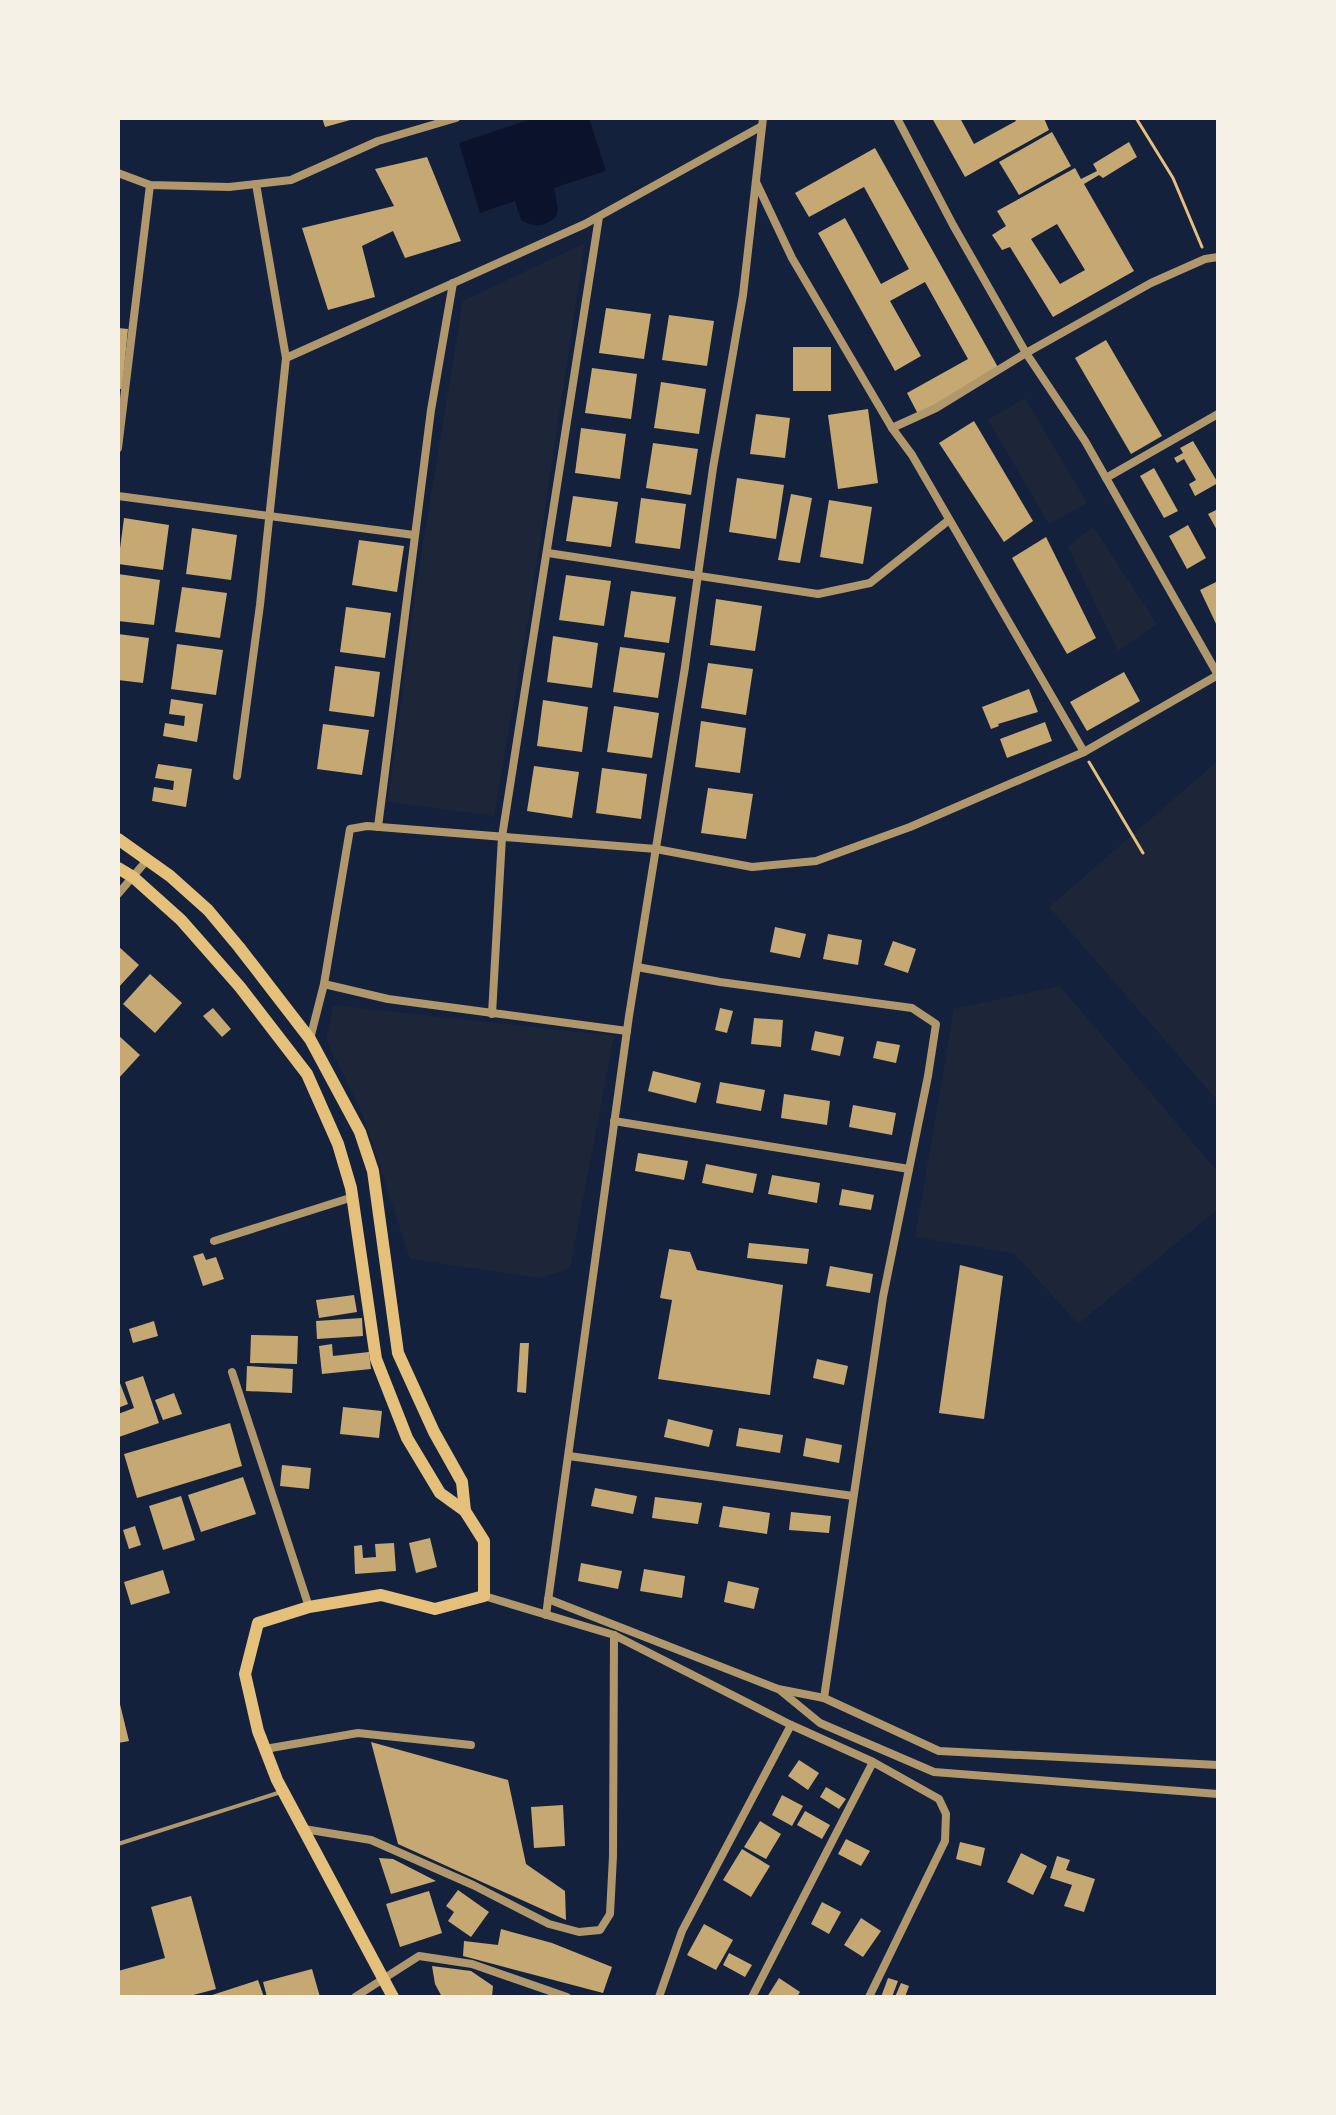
<svg xmlns="http://www.w3.org/2000/svg" width="1336" height="2115" viewBox="0 0 1336 2115" font-family="Mulish,sans-serif">
<style>
.green{fill:#1d2539}
.water{fill:#0b132b}
.building{fill:#c6a872;fill-rule:evenodd}
.lines{fill:none;stroke-linecap:round;stroke-linejoin:round}
.path{stroke:#e5c07b;stroke-width:3}
.service{stroke:#b1986c;stroke-width:4}
.minor{stroke:#b1986c;stroke-width:8}
.secondary{stroke:#e5c07b;stroke-width:12}
</style>
<rect width="100%" height="100%" fill="#14213d"/>
<g class="green">
<path d="M585 243 531 603 494 816 388 802 416 586 463 301Z"/>
<path d="M1025 398 1087 503 1049 524 988 420Z"/>
<path d="M1093 527 1157 624 1118 651 1068 547Z"/>
<path d="M1218 761V1101L1049 907Z"/>
<path d="M1060 986 1218 1172V1209L1078 1324 1014 1253 915 1237 954 1009Z"/>
<path d="M333 1005 614 1036 570 1268 541 1278 410 1259 362 1113 326 1039Z"/>
</g>
<path class="water" d="M534 118H589L606 171 554 188 558 209 556 217C543 227 535 228 521 220L515 201 480 213 459 143Z"/>
<g class="building">
<path d="M322 118H354V119L325 127Z"/>
<path d="M932 118H960L974 144 1016 121 1014 118H1044L1049 130 965 177Z"/>
<path d="M1052 132 1071 166 1019 195 999 162Z"/>
<path d="M1129 142 1137 157 1103 178 1099 175 1084 184 1134 271 1053 317 1010 247 1002 250 992 235 1006 226 997 211 1075 168 1081 179 1097 171 1093 164ZM1057 224 1085 270 1060 284 1031 239Z"/>
<path d="M875 148 999 369 918 414 907 393 968 359 925 282 890 301 921 356 895 371 818 233 845 218 881 284 909 269 864 187 809 217 795 193Z"/>
<path d="M427 157 461 241 405 258 393 231 362 246 375 297 328 310 302 228 394 206 375 169Z"/>
<path d="M606 308 651 314 644 359 599 353Z"/>
<path d="M669 315 714 321 707 366 662 360Z"/>
<path d="M118 328 128 329 122 389H118Z"/>
<path d="M1106 340 1162 436 1131 454 1075 358Z"/>
<rect x="793" y="347" width="38" height="44"/>
<path d="M592 368 637 374 631 419 585 413Z"/>
<path d="M661 382 706 389 699 434 654 428Z"/>
<path d="M868 409 878 483 838 489 828 415Z"/>
<path d="M756 414 790 418 785 458 750 454Z"/>
<path d="M974 421 1033 521 1004 542 939 443Z"/>
<path d="M581 428 626 434 620 479 575 473Z"/>
<path d="M1193 441 1218 483 1195 496 1189 484 1196 480 1184 459 1177 463 1174 458 1183 453 1180 448Z"/>
<path d="M653 443 698 449 691 495 646 488Z"/>
<path d="M1154 468 1178 511 1164 518 1140 476Z"/>
<path d="M737 478 784 485 776 539 729 532Z"/>
<path d="M791 494 812 498 800 563 778 560Z"/>
<path d="M573 496 618 502 611 547 566 541Z"/>
<path d="M641 498 686 504 680 549 635 543Z"/>
<path d="M829 500 872 507 863 564 820 557Z"/>
<path d="M1218 509V532L1208 514Z"/>
<path d="M124 518 169 525 163 570 118 564Z"/>
<path d="M1188 525 1206 558 1187 569 1169 536Z"/>
<path d="M192 528 237 535 231 580 186 574Z"/>
<path d="M1046 537 1096 638 1067 654 1012 558Z"/>
<path d="M359 540 404 546 397 592 352 585Z"/>
<path d="M118 574 160 580 154 625 118 621Z"/>
<path d="M566 575 611 581 604 626 559 620Z"/>
<path d="M1218 581V628L1200 590Z"/>
<path d="M182 587 227 593 220 638 175 632Z"/>
<path d="M631 591 676 597 669 643 624 637Z"/>
<path d="M716 599 762 606 755 651 710 645Z"/>
<path d="M346 607 391 613 385 658 340 652Z"/>
<path d="M118 634 149 638 143 683 118 680Z"/>
<path d="M553 636 598 643 592 688 547 682Z"/>
<path d="M177 644 223 650 216 695 171 689Z"/>
<path d="M620 647 665 653 658 698 613 692Z"/>
<path d="M708 663 753 669 746 715 701 708Z"/>
<path d="M335 666 380 672 374 717 329 711Z"/>
<path d="M1124 672 1140 701 1087 731 1070 702Z"/>
<path d="M1029 689 1038 712 998 724 999 726 991 729 982 707Z"/>
<path d="M171 699 203 704 197 742 163 736 165 723 184 726 185 716 169 714Z"/>
<path d="M543 700 588 707 582 752 537 746Z"/>
<path d="M614 706 659 713 652 758 607 752Z"/>
<path d="M701 721 746 728 740 773 695 767Z"/>
<path d="M1045 722 1052 741 1007 758 1000 739Z"/>
<path d="M323 724 369 730 362 775 317 769Z"/>
<path d="M158 764 192 769 186 807 152 801 154 787 173 790 174 781 155 778Z"/>
<path d="M534 766 579 772 572 818 527 811Z"/>
<path d="M602 768 647 774 641 819 596 813Z"/>
<path d="M708 788 753 794 746 839 701 833Z"/>
<path d="M775 927 806 934 800 958 770 952Z"/>
<path d="M828 934 862 940 858 965 823 959Z"/>
<path d="M893 941 916 949 908 973 884 965Z"/>
<path d="M118 946 139 965 118 988Z"/>
<path d="M150 974 182 1003 155 1033 123 1004Z"/>
<path d="M213 1008 231 1029 222 1037 203 1016Z"/>
<path d="M720 1008 733 1011 727 1033 715 1030Z"/>
<path d="M754 1018 783 1020 781 1047 751 1044Z"/>
<path d="M815 1031 844 1037 840 1056 811 1050Z"/>
<path d="M118 1035 140 1055 118 1079Z"/>
<path d="M877 1041 900 1045 896 1063 873 1058Z"/>
<path d="M653 1071 701 1083 696 1103 648 1091Z"/>
<path d="M720 1082 765 1090 761 1111 716 1103Z"/>
<path d="M784 1094 830 1101 827 1125 781 1118Z"/>
<path d="M853 1105 896 1113 892 1135 849 1127Z"/>
<path d="M638 1153 688 1161 684 1180 635 1171Z"/>
<path d="M706 1164 757 1174 753 1193 702 1183Z"/>
<path d="M772 1175 820 1183 817 1203 768 1194Z"/>
<path d="M842 1189 874 1195 871 1210 839 1205Z"/>
<path d="M749 1243 809 1249 807 1264 747 1258Z"/>
<path d="M669 1249 690 1252 697 1270 783 1285 770 1395 658 1379 672 1300 660 1298Z"/>
<path d="M203 1253 206 1260 216 1257 224 1279 203 1286 193 1256Z"/>
<path d="M960 1265 1003 1276 984 1419 939 1413Z"/>
<path d="M830 1266 873 1274 870 1293 826 1286Z"/>
<path d="M354 1295 357 1312 319 1318 316 1300Z"/>
<path d="M362 1318 363 1336 317 1339 316 1321Z"/>
<path d="M154 1321 158 1336 133 1343 129 1329Z"/>
<path d="M251 1335 298 1336 297 1364 250 1363Z"/>
<path d="M520 1343H529L526 1393 517 1392Z"/>
<path d="M332 1344 333 1356 369 1352 371 1369 322 1374 319 1346Z"/>
<path d="M817 1359 848 1366 844 1385 813 1378Z"/>
<path d="M247 1366 293 1369 292 1393 246 1391Z"/>
<path d="M143 1376 159 1423 119 1437 118 1414 134 1408 125 1382Z"/>
<path d="M118 1378 128 1404 118 1408Z"/>
<path d="M174 1393 182 1414 163 1420 155 1400Z"/>
<path d="M343 1407 382 1411 379 1438 340 1434Z"/>
<path d="M668 1419 713 1430 709 1447 664 1437Z"/>
<path d="M230 1423 242 1466 137 1498 124 1454Z"/>
<path d="M739 1428 783 1435 780 1453 736 1446Z"/>
<path d="M806 1438 842 1445 839 1463 803 1456Z"/>
<path d="M282 1465 311 1468 309 1489 280 1486Z"/>
<path d="M243 1477 256 1514 201 1532 188 1495Z"/>
<path d="M595 1488 637 1496 633 1514 591 1506Z"/>
<path d="M181 1496 195 1540 163 1550 149 1506Z"/>
<path d="M655 1497 702 1503 698 1524 652 1518Z"/>
<path d="M723 1506 770 1513 767 1534 719 1527Z"/>
<path d="M791 1512 831 1516 829 1533 789 1530Z"/>
<path d="M135 1526 141 1545 129 1549 123 1530Z"/>
<path d="M430 1538 437 1567 416 1573 409 1543Z"/>
<path d="M394 1543 396 1571 355 1574 354 1546 362 1545 363 1558 376 1557 375 1544Z"/>
<path d="M581 1563 622 1571 618 1589 578 1581Z"/>
<path d="M644 1569 685 1576 682 1598 640 1591Z"/>
<path d="M163 1570 170 1593 131 1605 124 1582Z"/>
<path d="M728 1581 759 1588 754 1609 724 1602Z"/>
<path d="M118 1696 129 1741 118 1743Z"/>
<path d="M371 1742 508 1780 526 1864 565 1891 566 1920 398 1844Z"/>
<path d="M799 1760 819 1773 808 1790 788 1776Z"/>
<path d="M826 1787 846 1799 839 1809 820 1797Z"/>
<path d="M782 1795 803 1806 792 1826 772 1815Z"/>
<path d="M563 1805 565 1846 534 1848 531 1807Z"/>
<path d="M805 1811 830 1825 822 1839 797 1825Z"/>
<path d="M760 1821 781 1834 766 1859 744 1847Z"/>
<path d="M846 1839 870 1851 861 1866 838 1854Z"/>
<path d="M960 1842 985 1848 981 1866 956 1859Z"/>
<path d="M742 1849 770 1866 751 1897 723 1880Z"/>
<path d="M1021 1853 1047 1866 1033 1895 1007 1882Z"/>
<path d="M1057 1856 1070 1860 1066 1870 1095 1879 1084 1912 1064 1906 1072 1885 1050 1878Z"/>
<path d="M379 1858 393 1859 436 1881 391 1894Z"/>
<path d="M458 1890 489 1912 471 1937 448 1921 454 1912 446 1906Z"/>
<path d="M429 1891 442 1933 400 1947 386 1904Z"/>
<path d="M191 1896 216 1989 186 1997H118V1971L165 1958 151 1907Z"/>
<path d="M822 1902 841 1912 829 1934 811 1924Z"/>
<path d="M861 1918 881 1931 863 1957 844 1945Z"/>
<path d="M704 1924 733 1940 716 1970 687 1955Z"/>
<path d="M501 1929 552 1943 612 1967 603 1993 463 1956 464 1941 498 1945Z"/>
<path d="M729 1953 752 1965 745 1977 723 1965Z"/>
<path d="M432 1966 471 1971 493 1986 492 1997H442L435 1984Z"/>
<path d="M312 1969 320 1997H267L263 1982Z"/>
<path d="M779 1978 800 1992 797 1997H767Z"/>
<path d="M888 1978 898 1981 892 1997H881Z"/>
<path d="M258 1980 264 1997H209V1996Z"/>
<path d="M901 1983 909 1986 905 1997H895Z"/>
</g>
<g class="lines">
<g class="path">
<path d="M1136 118 1173 178 1202 247"/>
<path d="M1089 762 1143 853"/>
</g>
<path class="service" d="M118 1844 281 1792"/>
<g class="minor">
<path d="M118 173 150 185 229 187 291 180 378 141 456 118"/>
<path d="M756 182 792 258 892 428 936 408 1026 353 953 225 897 118"/>
<path d="M256 184 286 358"/>
<path d="M1218 257 1205 259 1151 283 1026 353 1085 441 1218 675"/>
<path d="M118 448 150 185"/>
<path d="M1106 478 1218 414"/>
<path d="M118 496 414 535"/>
<path d="M548 553 818 594 870 583 949 520"/>
<path d="M1084 752 1218 675"/>
<path d="M237 776 260 605 286 358 585 224 762 126"/>
<path d="M378 827 431 410 453 283"/>
<path d="M118 894 147 860"/>
<path d="M637 967 720 982 912 1008 936 1024 928 1076 883 1297 824 1698"/>
<path d="M324 984 388 999 627 1031"/>
<path d="M492 1014 502 837 599 217"/>
<path d="M310 1039 324 984 350 829 367 826 656 849 752 867 816 861 910 827 1084 752 912 455 892 428"/>
<path d="M614 1121 909 1169"/>
<path d="M214 1241 353 1197"/>
<path d="M232 1372 309 1607"/>
<path d="M569 1456 853 1496"/>
<path d="M484 1596 614 1635 791 1725 873 1762 939 1799 946 1814 945 1841 869 1997"/>
<path d="M548 1599 778 1689 824 1698 939 1751 1218 1765"/>
<path d="M546 1615 629 1016 685 667 713 468 743 295 763 118"/>
<path d="M781 1691 820 1723 934 1772 1218 1794"/>
<path d="M265 1749 358 1733 471 1745"/>
<path d="M304 1829 371 1840 473 1885 549 1924 579 1932 600 1930 610 1914 613 1856 614 1635"/>
<path d="M355 1997 419 1956 472 1964 567 1997"/>
<path d="M659 1997 682 1931 791 1725"/>
<path d="M752 1997 873 1762"/>
</g>
<g class="secondary">
<path d="M118 839 170 876 208 910 239 947 310 1039 360 1132 373 1171 398 1353 434 1432 462 1482 465 1511"/>
<path d="M118 868 133 877 181 920 240 987 307 1074 338 1144 351 1188 376 1359 407 1438 440 1493 465 1511 484 1541V1596L435 1609 381 1595 309 1607 258 1623 245 1674 258 1731 277 1780 393 1997"/>
</g>
</g>
<rect width="1336" height="2115" fill="none" stroke="#f6f1e7" stroke-width="240"/>
</svg>
